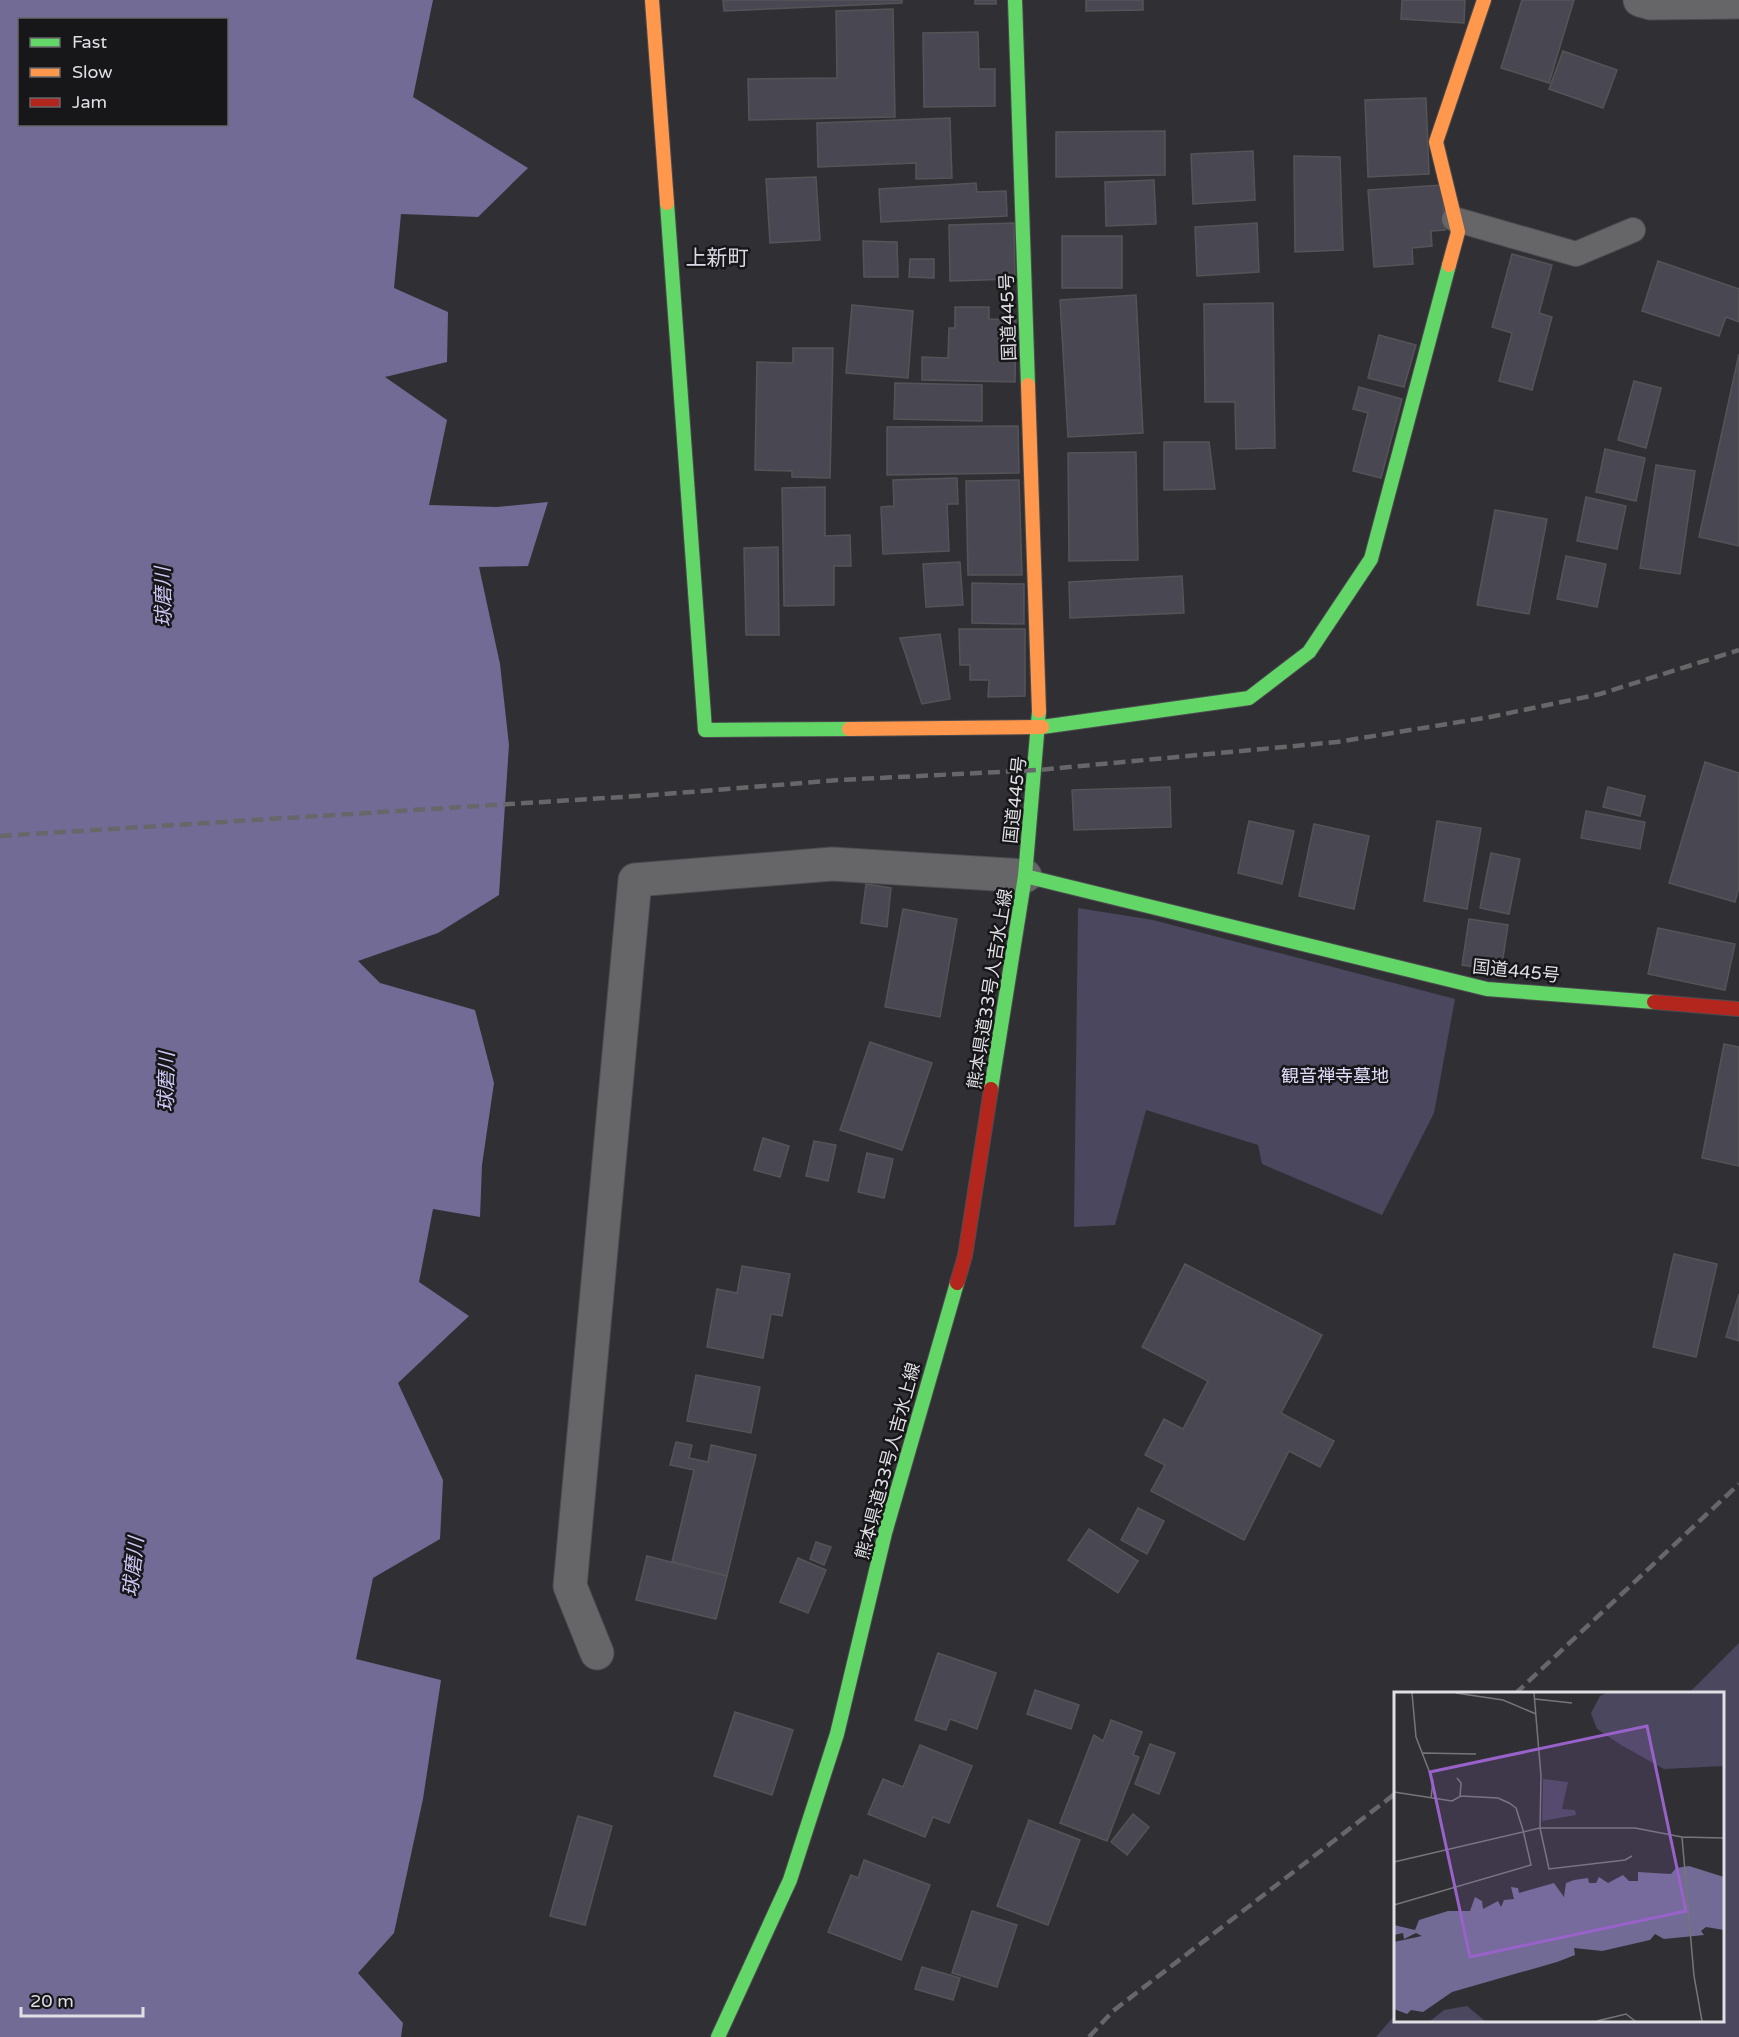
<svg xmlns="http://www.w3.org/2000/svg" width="1739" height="2037" viewBox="0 0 1739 2037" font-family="'Varela Round','Noto Sans JP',sans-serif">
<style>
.green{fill:#4a475f}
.water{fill:#716b95;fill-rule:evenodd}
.building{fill:#494852;stroke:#545458;stroke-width:1.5}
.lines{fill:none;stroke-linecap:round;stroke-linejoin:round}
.lane-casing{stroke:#4c4c50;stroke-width:26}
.street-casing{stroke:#4c4c50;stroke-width:35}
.fast-casing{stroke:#4c4c50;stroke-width:16}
.slow-casing{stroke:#4c4c50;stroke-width:16}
.jam-casing{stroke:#4c4c50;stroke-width:16}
.lane{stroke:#666669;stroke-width:24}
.street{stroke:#666669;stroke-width:33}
.fast{stroke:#63d668;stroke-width:14}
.slow{stroke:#ff974d;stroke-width:14}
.jam{stroke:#b3261e;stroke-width:14}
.rail{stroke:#67676a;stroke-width:4.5;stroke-dasharray:12 6;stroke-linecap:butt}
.labels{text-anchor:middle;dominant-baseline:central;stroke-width:5;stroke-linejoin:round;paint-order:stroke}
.street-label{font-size:18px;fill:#dfdfe4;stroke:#17171a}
.park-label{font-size:18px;fill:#e0ddfa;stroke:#17171a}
.water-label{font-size:20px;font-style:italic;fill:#cdc8f4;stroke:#17171a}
.quarter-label{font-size:21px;fill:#d9d8e3;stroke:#17171a}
.inset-road{fill:none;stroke:#76767a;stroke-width:1.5}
.view{fill:#9962ca;fill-opacity:0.15;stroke:#9962ca;stroke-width:3}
.inset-edge{fill:none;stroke:#dfdfe4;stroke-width:3}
</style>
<rect width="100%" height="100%" fill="#303034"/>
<g class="green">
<path d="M1078 908 1153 920 1455 999 1434 1113 1382 1215 1262 1164 1258 1145 1146 1110 1115 1225 1074 1227Z"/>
<path d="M1739 1643V2037H1376L1395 2015 1396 2020H1722V1694L1689 1693Z"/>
</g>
<path class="water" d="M0 0H433L413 97 528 168 478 217 401 214 394 288 448 312 447 362 385 377 447 420 429 505 497 507 548 502 528 566 479 567 500 664 509 745 499 895 438 933 358 961 380 983 475 1010 494 1083 482 1165 480 1217 433 1209 419 1282 469 1316 398 1383 443 1480 440 1539 373 1578 356 1659 441 1680 423 1799 394 1933 358 1973 403 2023 401 2037H0ZM20 20H226V124H20Z"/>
<g class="building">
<path d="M723 0H902V3L724 11Z"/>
<rect x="975" y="0" width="21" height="4"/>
<path d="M1086 0H1143V10L1086 11Z"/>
<path d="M1402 0H1465L1464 23 1401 19Z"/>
<path d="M1522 0H1574L1549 83 1501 68Z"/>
<path d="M893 9 895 117 749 120 748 79 837 78 836 11Z"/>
<path d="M978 32 979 69H995V106L924 107 923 33Z"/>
<path d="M1563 51 1617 70 1603 108 1549 89Z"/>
<path d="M1426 98 1429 174 1368 177 1365 100Z"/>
<path d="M950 118 952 178 916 179V163L818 167 817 123Z"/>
<path d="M1165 131V175L1056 177V132Z"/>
<path d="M1253 151 1255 200 1193 204 1191 154Z"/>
<path d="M1294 156 1340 157 1343 250 1295 252Z"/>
<path d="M816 177 820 240 770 243 766 179Z"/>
<path d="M1154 180 1156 224 1106 226 1105 182Z"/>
<path d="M976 183 977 192 1006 191 1007 216 881 222 879 189Z"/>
<path d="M1442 185 1445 230 1431 231 1432 246 1412 248 1413 264 1374 267 1368 190Z"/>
<path d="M1014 223 1015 279 950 281 949 225Z"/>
<path d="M1257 223 1259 272 1197 276 1195 227Z"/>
<rect x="1062" y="236" width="60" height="52"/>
<path d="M863 241 897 242 898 277H864Z"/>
<path d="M1512 254 1552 265 1539 313 1552 317 1532 390 1499 381 1512 333 1492 327Z"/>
<path d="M910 259H934V278L909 277Z"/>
<path d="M1658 261 1739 289V322L1726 317 1719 336 1642 311Z"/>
<path d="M1136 295 1143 433 1068 437 1060 300Z"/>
<path d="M1273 303 1275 448 1236 449 1235 402H1205L1204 304Z"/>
<path d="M852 305 913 311 908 378 846 373Z"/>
<path d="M955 307H989V319L1016 320 1015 382 922 380V357L948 358 949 328H955Z"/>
<path d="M1379 335 1416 345 1404 387 1368 378Z"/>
<path d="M793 348H833L830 478 792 477V471L755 470 757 362 793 363Z"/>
<path d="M1739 354V546L1699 537Z"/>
<path d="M1634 381 1661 388 1646 448 1618 440Z"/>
<path d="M895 383 982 385V421L894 419Z"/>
<path d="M1359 387 1402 399 1381 478 1353 471 1368 413 1353 409Z"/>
<path d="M1018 426 1019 473 887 475V427Z"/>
<path d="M1164 442H1209L1215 489 1164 490Z"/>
<path d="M1605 449 1645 458 1636 501 1596 492Z"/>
<path d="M1136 452 1138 560 1069 561 1068 453Z"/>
<path d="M1656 465 1695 471 1680 574 1640 568Z"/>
<path d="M957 478 958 504H947L949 551 883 554 881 507 894 506 893 480Z"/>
<path d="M1019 480 1022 575H968L966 481Z"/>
<path d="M825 487V536L850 535 851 566H834V605L784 606 782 488Z"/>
<path d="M1586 497 1626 506 1617 549 1577 541Z"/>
<path d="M1495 510 1547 519 1529 614 1477 605Z"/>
<path d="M778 547 779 635H746L744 548Z"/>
<path d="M1566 556 1606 564 1597 607 1557 599Z"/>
<path d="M960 562 963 605 926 607 923 564Z"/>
<path d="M1182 576 1184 613 1070 618 1069 582Z"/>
<path d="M972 583 1024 584V624L972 623Z"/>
<path d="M959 629H1025V696L988 697 989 680H970V665H960Z"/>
<path d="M940 634 950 699 922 704 900 638Z"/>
<path d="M1705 762 1739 773V887L1735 902 1669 883Z"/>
<path d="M1170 787 1171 827 1074 830 1072 790Z"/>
<path d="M1608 787 1645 796 1640 816 1603 807Z"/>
<path d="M1586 811 1645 822 1640 849 1581 838Z"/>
<path d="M1249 821 1294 831 1282 884 1238 873Z"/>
<path d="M1437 821 1481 828 1467 909 1424 901Z"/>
<path d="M1314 824 1369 836 1354 909 1299 896Z"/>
<path d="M1491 853 1520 859 1509 914 1480 908Z"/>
<path d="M866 884 891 888 887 927 861 923Z"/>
<path d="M903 909 957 919 940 1017 885 1007Z"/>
<path d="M1469 919 1508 925 1501 971 1462 965Z"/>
<path d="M1658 928 1735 944 1725 990 1648 974Z"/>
<path d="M870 1042 932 1063 902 1150 840 1130Z"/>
<path d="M1724 1044 1739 1047V1166L1702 1158Z"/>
<path d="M763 1138 789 1146 780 1177 754 1170Z"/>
<path d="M814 1141 836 1145 828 1181 806 1176Z"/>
<path d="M867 1153 893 1159 884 1198 858 1192Z"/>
<path d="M1674 1254 1717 1264 1696 1357 1653 1347Z"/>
<path d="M1185 1264 1322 1335 1281 1413 1334 1441 1320 1467 1289 1451 1244 1540 1151 1491 1165 1465 1145 1455 1164 1419 1183 1429 1208 1381 1142 1347Z"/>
<path d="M742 1266 790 1274 782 1316 771 1314 763 1358 707 1347 717 1289 737 1293Z"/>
<path d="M1739 1294V1341L1726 1337Z"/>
<path d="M696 1375 760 1387 751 1433 687 1421Z"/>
<path d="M676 1442 692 1445 689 1458 708 1462 711 1445 756 1455 727 1576 672 1562 694 1470 670 1465Z"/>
<path d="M1138 1508 1164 1521 1147 1554 1121 1540Z"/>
<path d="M1089 1529 1138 1561 1118 1593 1068 1560Z"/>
<path d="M816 1542 831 1547 824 1565 810 1559Z"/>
<path d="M647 1556 727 1576 716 1619 636 1600Z"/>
<path d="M798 1558 826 1570 808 1613 780 1602Z"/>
<path d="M938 1653 996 1673 977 1729 950 1719 946 1730 915 1720Z"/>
<path d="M1035 1690 1079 1705 1071 1729 1027 1714Z"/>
<path d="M735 1712 793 1730 772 1795 714 1776Z"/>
<path d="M1111 1720 1142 1732 1133 1755 1139 1757 1107 1841 1060 1823 1094 1735 1103 1741Z"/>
<path d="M1150 1744 1175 1753 1159 1794 1135 1784Z"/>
<path d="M920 1745 972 1766 949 1823 933 1817 925 1837 868 1814 883 1779 903 1787Z"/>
<path d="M1133 1814 1149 1827 1127 1855 1111 1842Z"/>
<path d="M578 1816 612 1826 585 1925 550 1916Z"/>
<path d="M1029 1820 1080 1840 1048 1925 997 1906Z"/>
<path d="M864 1860 930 1885 901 1960 828 1932 851 1875 858 1878Z"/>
<path d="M972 1911 1017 1925 997 1987 952 1973Z"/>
<path d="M922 1967 960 1978 953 2000 915 1989Z"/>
</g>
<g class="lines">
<defs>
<path id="lane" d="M1454 219 1576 254 1633 230"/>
<g id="street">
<path d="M1640 0 1651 3 1739 2"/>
<path d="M597 1653 570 1586 635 880 832 864 1025 876"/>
</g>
<g id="fast">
<path d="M1015 0 1028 385"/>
<path d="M667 203 705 730 849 729"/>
<path d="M1039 711 1025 876 1487 989 1654 1002"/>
<path d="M1042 727 1249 698 1309 652 1371 559 1449 265"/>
<path d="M991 1089 1025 876"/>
<path d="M718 2037 790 1880 837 1734 885 1533 957 1283"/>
</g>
<g id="slow">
<path d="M652 0 667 203"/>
<path d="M1449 265 1458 232 1436 142 1484 0"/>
<path d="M1028 385 1039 711"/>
<path d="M849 729 1042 727"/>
</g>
<g id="jam">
<path d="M1654 1002 1739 1009"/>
<path d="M957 1283 965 1256 991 1089"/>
</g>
</defs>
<use href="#lane" class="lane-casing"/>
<use href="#street" class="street-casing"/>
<use href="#fast" class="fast-casing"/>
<use href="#slow" class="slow-casing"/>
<use href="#jam" class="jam-casing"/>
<use href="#lane" class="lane"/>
<use href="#street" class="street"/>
<use href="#fast" class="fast"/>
<use href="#slow" class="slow"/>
<use href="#jam" class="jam"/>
<g class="rail">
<path d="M0 836 653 795 839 780 1038 770 1337 742 1490 717 1600 694 1739 650"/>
<path d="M1515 1694 1739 1484"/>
<path d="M1089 2037 1113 2011 1396 1793"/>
</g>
</g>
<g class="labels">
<g class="street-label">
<text transform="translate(1008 317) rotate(-92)">国道445号</text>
<text transform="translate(1015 800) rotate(-84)">国道445号</text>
<text transform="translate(1516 971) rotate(6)">国道445号</text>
<text transform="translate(990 989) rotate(-81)">熊本県道33号人吉水上線</text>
<text transform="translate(888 1461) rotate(-75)">熊本県道33号人吉水上線</text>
</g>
<g class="park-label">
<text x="1335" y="1076">観音禅寺墓地</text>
</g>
<g class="water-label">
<text transform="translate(164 597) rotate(-91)">球磨川</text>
<text transform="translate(167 1082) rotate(-89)">球磨川</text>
<text transform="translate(134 1567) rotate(-84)">球磨川</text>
</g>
<g class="quarter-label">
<text x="717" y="258">上新町</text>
</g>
</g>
<g transform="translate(1394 1692)">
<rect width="330" height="330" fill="#303034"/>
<path d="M212 1H330V74L270 77 227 53 203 37 197 21 206 4ZM149 87 174 90 168 117 181 118 182 123 148 129ZM73 314 91 329H36L50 318Z" fill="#4a475f"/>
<path d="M295 174 330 185V238L312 235 307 239 310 243 270 247 261 242 256 248 208 259 180 256 181 263 163 270 58 300 29 320 17 318 13 322 0 317V250L28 244 22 241 10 247 9 241 0 243V233L21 238 25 228 54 219H76L81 205 88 209 89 217 104 209 107 215 110 208 120 207 117 195 124 196 125 201 160 191 170 205 172 191 180 188 194 186 195 191H202L205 185 214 191 229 183 235 189H244V180L277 182 282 176Z" fill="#716b95"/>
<path class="inset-road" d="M18 1 22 45 39 89 37 106M62 1 109 8 142 22M141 7 178 11M29 61 82 62M63 86 67 91 66 105M0 100 58 109 67 104 104 106 115 111 122 116 129 138 137 173 0 213M146 136 155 177 231 168 238 164M146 136H241L288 145 330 146M288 145 300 284 308 329M0 170 146 136 147 84 140 1M203 329 232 322 241 329"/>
<path class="view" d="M253 34 292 219 76 265 36 80Z"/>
<rect width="330" height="330" class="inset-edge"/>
</g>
<rect x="18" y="18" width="210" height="108" fill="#17171a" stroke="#67676b" stroke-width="1.5"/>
<rect x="30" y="38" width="30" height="9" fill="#63d668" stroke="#67676b" stroke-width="1.5"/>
<text x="72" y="48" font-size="18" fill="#dfdfe4">Fast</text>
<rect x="30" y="68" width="30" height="9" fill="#ff974d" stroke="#67676b" stroke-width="1.5"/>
<text x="72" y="78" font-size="18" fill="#dfdfe4">Slow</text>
<rect x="30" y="98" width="30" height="9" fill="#b3261e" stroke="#67676b" stroke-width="1.5"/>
<text x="72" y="108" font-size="18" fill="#dfdfe4">Jam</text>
<path d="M21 2007v9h122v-9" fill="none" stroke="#dfdfe4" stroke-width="3"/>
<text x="30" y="2007" font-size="18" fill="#dfdfe4" stroke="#17171a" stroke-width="4.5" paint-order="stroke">20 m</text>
</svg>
